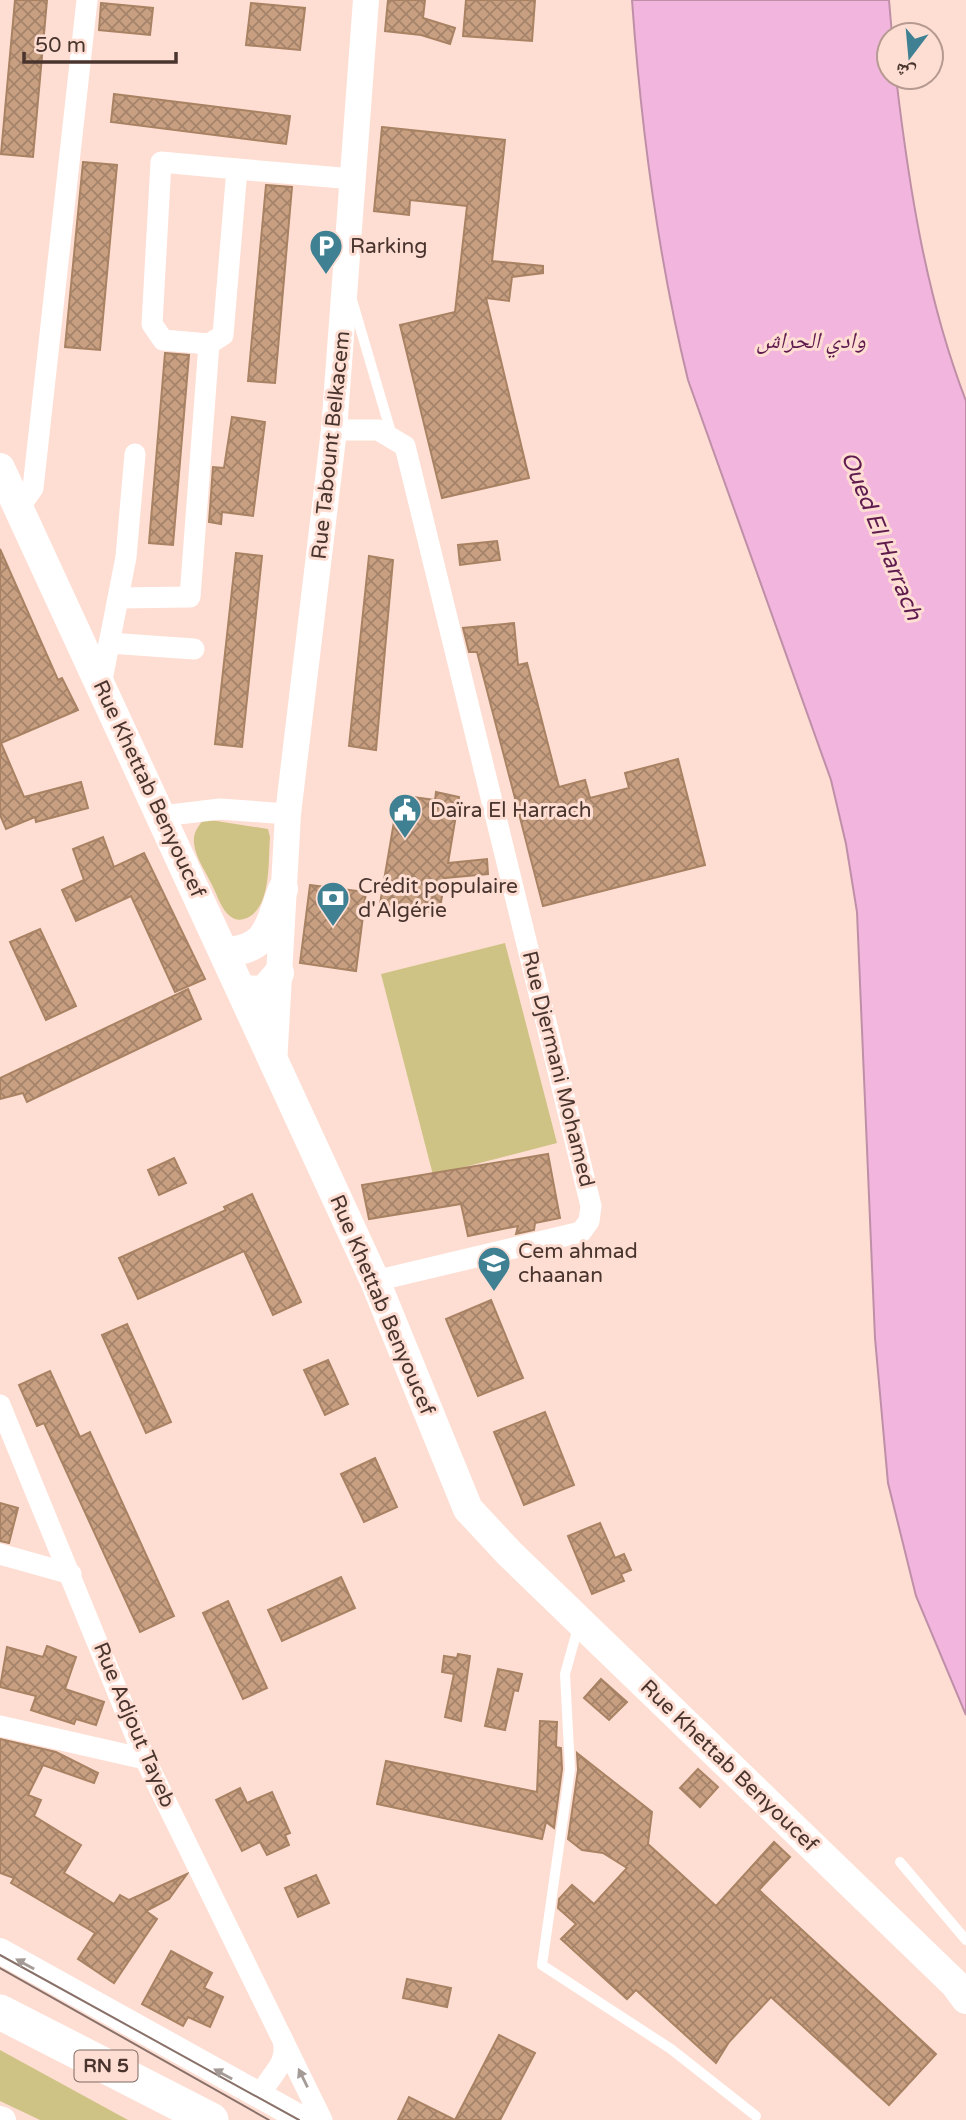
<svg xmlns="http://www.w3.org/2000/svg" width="966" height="2120" viewBox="0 0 966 2120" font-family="'Varela Round','Noto Naskh Arabic',sans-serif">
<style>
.grass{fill:#cec384}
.water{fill:#f2b5dd;stroke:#bf8fa8;stroke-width:2}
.building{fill:url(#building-cross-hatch);stroke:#a88263;stroke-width:2}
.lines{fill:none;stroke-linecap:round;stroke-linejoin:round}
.service{stroke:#fff;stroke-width:10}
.minor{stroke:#fff;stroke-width:21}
.tertiary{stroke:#fff;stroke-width:26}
.secondary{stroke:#fff;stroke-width:30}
.trunk{stroke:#fff;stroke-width:35}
.tram{stroke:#897169;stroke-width:2}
.oneway{fill:#a49a96}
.labels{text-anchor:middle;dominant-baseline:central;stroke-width:6;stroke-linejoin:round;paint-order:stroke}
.shield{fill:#feded3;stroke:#7f6860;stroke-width:2}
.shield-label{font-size:19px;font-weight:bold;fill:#49352e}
.poi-label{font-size:21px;fill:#49352e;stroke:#feded3;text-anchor:start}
.street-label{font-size:21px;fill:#49352e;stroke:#feded3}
.water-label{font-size:23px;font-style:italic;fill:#5f1a4e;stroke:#feded3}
</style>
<defs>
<pattern id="building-cross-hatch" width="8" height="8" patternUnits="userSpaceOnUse" patternTransform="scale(1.75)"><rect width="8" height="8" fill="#c8a081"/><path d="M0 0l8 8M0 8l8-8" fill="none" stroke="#a4836a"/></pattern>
</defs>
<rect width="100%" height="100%" fill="#feded3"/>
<g class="grass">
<path d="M204 819 268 829 270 837C268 861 272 911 244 919 226 924 219 899 213 887 207 874 195 857 194 843 193 832 198 827 204 819Z"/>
<path d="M505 943 557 1143 433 1175 381 974Z"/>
<path d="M0 2050 128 2120H40L0 2101Z"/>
</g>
<path class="water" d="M632 0H889L892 35H889V77H896C909 187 926 297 966 401V1715L916 1596 888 1483 875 1338 857 912 846 844 831 780 688 380C658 257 641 127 632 0Z"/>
<g class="building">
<path d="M15 0H47L33 157 1 154Z"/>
<path d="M388 0H425L423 18 455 28 450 44 421 35 385 31Z"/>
<path d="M466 0H535L532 41 463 36Z"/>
<path d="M101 3 153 8 150 35 99 30Z"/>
<path d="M251 3 305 8 300 50 246 45Z"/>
<path d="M114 94 290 116 286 144 111 122Z"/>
<path d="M382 127 505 140 492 261 543 266V273L512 277 509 301 486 298 529 478 442 498 400 325 455 312 467 206 410 200 409 215 374 211Z"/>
<path d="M83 162 117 165 100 350 65 347Z"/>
<path d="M266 185 292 187 275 383 248 381Z"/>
<path d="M165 353 189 355 173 545 149 543Z"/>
<path d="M232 417 265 422 253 516 222 512 221 524 209 522 213 467 224 468Z"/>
<path d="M497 541 500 560 460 565 458 545Z"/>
<path d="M0 549 58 680 62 678 78 710 1 743 24 797 81 782 88 808 36 822 35 817 6 829 0 815Z"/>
<path d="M236 553 262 556 242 747 215 744Z"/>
<path d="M369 556 393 560 376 750 349 746Z"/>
<path d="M514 623 518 665 527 663 559 787 585 780 590 798 629 788 625 773 678 759 705 865 543 906 477 652H469L463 628Z"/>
<path d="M436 792 459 797 448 863 487 859 488 874 445 878 439 914 380 904 397 804 412 806 414 797 435 800Z"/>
<path d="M103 837 114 867 144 853 205 979 175 992 131 896 76 921 62 890 84 880 73 849Z"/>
<path d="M310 885 366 892 356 971 300 963Z"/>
<path d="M40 929 76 1006 46 1020 10 942Z"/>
<path d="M188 989 201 1019 27 1102 23 1093 0 1099V1078Z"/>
<path d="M548 1154 560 1218 535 1223 534 1230 516 1234 518 1226 468 1236 461 1204 369 1219 362 1185Z"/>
<path d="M174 1158 186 1183 159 1195 148 1170Z"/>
<path d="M252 1194 301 1302 273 1315 244 1251 138 1299 119 1258 226 1210 224 1207Z"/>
<path d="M491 1300 523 1378 478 1396 446 1319Z"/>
<path d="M127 1324 171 1422 146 1433 102 1335Z"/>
<path d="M328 1360 348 1404 325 1415 304 1370Z"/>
<path d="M50 1371 80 1437 90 1432 174 1616 140 1632 44 1423 37 1426 19 1385Z"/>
<path d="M545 1412 574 1485 524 1505 494 1432Z"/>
<path d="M375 1458 397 1507 364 1522 341 1474Z"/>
<path d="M0 1503 18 1508 9 1543 0 1541Z"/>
<path d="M600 1523 615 1558 624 1554 631 1570 621 1574 624 1581 592 1594 568 1536Z"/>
<path d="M341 1577 355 1608 282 1641 268 1610Z"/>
<path d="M228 1601 267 1688 243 1699 203 1613Z"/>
<path d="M47 1646 76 1657 65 1689 104 1702 96 1725 76 1719 74 1724 31 1710 36 1696 0 1687 7 1647 43 1657Z"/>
<path d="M458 1654 470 1656 461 1721 445 1717 454 1674 442 1672 444 1656 457 1658Z"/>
<path d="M498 1669 522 1674 518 1691 514 1690 505 1730 485 1726Z"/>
<path d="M601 1679 627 1702 609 1720 584 1698Z"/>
<path d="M540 1721 557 1722 556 1747 561 1748 562 1769 554 1828 546 1822 542 1839 377 1804 386 1761 537 1792Z"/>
<path d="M0 1739 56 1752 98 1773 94 1783 43 1765 28 1795 41 1800 34 1816 81 1845 64 1873 114 1904 120 1895 129 1900 187 1874 169 1899 146 1911 157 1919 114 1983 78 1959 95 1933 11 1883 14 1878 0 1873Z"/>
<path d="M577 1753 652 1812 648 1844 716 1906 774 1842 790 1857 759 1890 936 2054 889 2105 771 1997 729 2042 716 2063 636 1990 627 1999 561 1939 576 1924 558 1908 559 1899 572 1885 594 1904 627 1868 603 1853 582 1850 568 1839 578 1770Z"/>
<path d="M698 1769 718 1787 700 1807 680 1788Z"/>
<path d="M240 1788 247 1803 272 1792 290 1833 285 1835 289 1845 267 1855 260 1842 242 1851 216 1800Z"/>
<path d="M316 1875 329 1903 298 1917 285 1888Z"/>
<path d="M171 1951 212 1973 204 1988 223 1997 210 2027 188 2017 183 2026 142 2004Z"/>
<path d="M407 1979 451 1988 447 2007 403 1998Z"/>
<path d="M499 2035 535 2053 500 2120H398L409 2097 455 2120Z"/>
</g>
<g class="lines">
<g class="service">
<path d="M352 300 392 436"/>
<path d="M579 1624 565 1674 570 1769 542 1965 671 2049 756 2116"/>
<path d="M900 1862 966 1940"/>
</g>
<g class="minor">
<path d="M161 162 237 169 223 335 209 344 163 340 152 324Z"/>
<path d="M237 169 353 179"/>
<path d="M334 430H378L405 446 591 1206 589 1221 581 1232 375 1281"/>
<path d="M19 508 33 488 87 0"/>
<path d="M118 598 190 597 209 344"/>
<path d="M109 643 194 649"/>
<path d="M101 685 126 557 135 454"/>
<path d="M162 816 220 809 288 814"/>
<path d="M0 1405 145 1759 322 2120"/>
<path d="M0 1554 71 1574"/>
<path d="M0 1726 145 1759"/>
<path d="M261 2095C269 2074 289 2066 283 2040"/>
</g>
<g class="tertiary">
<path d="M274 1065 288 814 334 430 366 0"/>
<path d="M0 1951 304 2120"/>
<path d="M0 2119 3 2120"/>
</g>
<g class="secondary">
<path d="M0 468 375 1281 468 1509 509 1553 955 1984 966 1999"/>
<path d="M224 952C269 950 269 926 283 889"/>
<path d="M241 990 264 991 279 973"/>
</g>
<path class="trunk" d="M0 2012 211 2120"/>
<g class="tram">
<path d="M0 1955 299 2120"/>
<path d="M0 1968 269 2120"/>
</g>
</g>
<defs><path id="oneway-solid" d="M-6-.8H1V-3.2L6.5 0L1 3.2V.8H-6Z" transform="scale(1.75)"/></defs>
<g class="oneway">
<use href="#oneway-solid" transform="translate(25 1964) rotate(-151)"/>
<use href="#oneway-solid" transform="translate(223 2074) rotate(-151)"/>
<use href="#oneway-solid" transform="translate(303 2078) rotate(-116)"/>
</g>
<defs>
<symbol id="parking-pin" viewBox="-11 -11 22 30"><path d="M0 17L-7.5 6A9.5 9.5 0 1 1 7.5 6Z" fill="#3f8093" stroke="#feded3"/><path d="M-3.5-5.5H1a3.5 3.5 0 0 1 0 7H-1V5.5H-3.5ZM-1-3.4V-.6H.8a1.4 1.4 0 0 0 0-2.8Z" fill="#fff"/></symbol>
<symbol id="civic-pin" viewBox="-11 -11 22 30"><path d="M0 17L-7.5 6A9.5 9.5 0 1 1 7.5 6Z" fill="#3f8093" stroke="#feded3"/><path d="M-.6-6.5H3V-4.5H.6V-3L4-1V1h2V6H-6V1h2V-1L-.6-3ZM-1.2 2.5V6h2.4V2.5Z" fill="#fff"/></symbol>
<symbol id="bank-pin" viewBox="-11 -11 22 30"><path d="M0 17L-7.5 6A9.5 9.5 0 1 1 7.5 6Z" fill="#3f8093" stroke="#feded3"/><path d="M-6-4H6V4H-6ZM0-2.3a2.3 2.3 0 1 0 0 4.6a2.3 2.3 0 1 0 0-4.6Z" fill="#fff"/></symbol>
<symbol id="university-pin" viewBox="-11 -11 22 30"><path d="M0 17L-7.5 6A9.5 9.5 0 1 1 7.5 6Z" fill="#3f8093" stroke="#feded3"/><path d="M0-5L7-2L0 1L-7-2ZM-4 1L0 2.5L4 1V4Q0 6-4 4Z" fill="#fff"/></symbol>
</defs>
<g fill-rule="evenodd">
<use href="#parking-pin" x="307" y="227" width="38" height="52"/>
<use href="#civic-pin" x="386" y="791" width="38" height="52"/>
<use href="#bank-pin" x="314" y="879" width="38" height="52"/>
<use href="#university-pin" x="475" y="1244" width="38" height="52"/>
</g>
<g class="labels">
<rect class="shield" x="74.5" y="2050.5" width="63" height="31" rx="5"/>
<g class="shield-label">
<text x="106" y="2066">RN 5</text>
</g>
<g class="poi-label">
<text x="350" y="246">Rarking</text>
<text x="430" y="810">Daïra El Harrach</text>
<text x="358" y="886">Crédit populaire<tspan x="358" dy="24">d'Algérie</tspan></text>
<text x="518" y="1251">Cem ahmad<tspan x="518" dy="24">chaanan</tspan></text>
</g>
<g class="street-label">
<text transform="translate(331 445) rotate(-84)">Rue Tabount Belkacem</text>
<text transform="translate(149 789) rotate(65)">Rue Khettab Benyoucef</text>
<text transform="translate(558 1069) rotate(76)">Rue Djermani Mohamed</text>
<text transform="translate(382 1305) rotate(67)">Rue Khettab Benyoucef</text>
<text transform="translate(134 1725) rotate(67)">Rue Adjout Tayeb</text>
<text transform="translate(729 1766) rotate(44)">Rue Khettab Benyoucef</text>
</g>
<g class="water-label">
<text x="811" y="341">وادي الحراش</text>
<text transform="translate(881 536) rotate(68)">Oued El Harrach</text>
</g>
</g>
<g transform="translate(910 56) rotate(196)"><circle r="33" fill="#feded3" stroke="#b69a91" stroke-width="2"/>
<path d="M0-5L12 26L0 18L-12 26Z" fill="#3f8093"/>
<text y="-10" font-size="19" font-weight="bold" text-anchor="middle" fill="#49352e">ش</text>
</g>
<path d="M24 52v10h152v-10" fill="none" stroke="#49352e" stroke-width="3.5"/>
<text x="35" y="52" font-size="21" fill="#49352e" stroke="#feded3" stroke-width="5" paint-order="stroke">50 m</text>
</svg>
